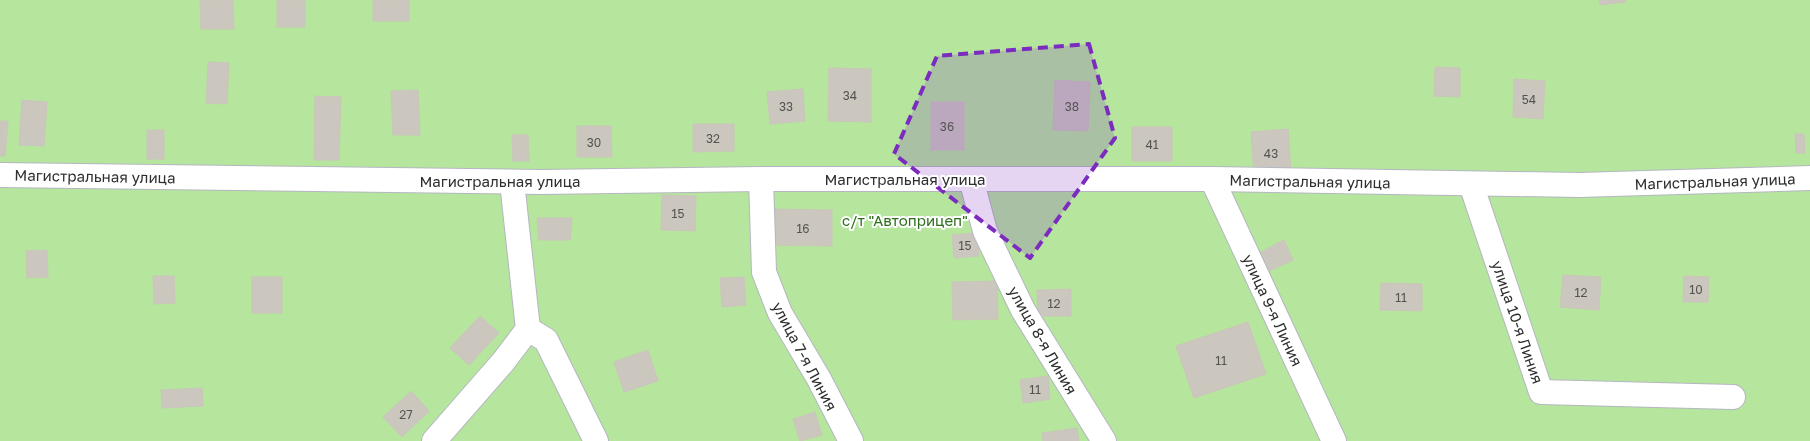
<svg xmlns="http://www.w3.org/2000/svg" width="1810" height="441" viewBox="0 0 1810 441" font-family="'Golos Text',sans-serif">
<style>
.green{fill:#b6e59e}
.building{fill:#cbc7bf;stroke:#cbc5ba}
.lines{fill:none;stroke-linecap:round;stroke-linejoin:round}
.street-casing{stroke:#b4b7c1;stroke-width:26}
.street{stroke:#fff;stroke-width:24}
.marked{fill:#7b2cbf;fill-opacity:0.2;stroke:#7b2cbf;stroke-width:4;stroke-dasharray:10 6;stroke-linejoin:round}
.labels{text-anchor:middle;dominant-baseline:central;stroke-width:4;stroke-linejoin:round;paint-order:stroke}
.number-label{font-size:12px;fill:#555452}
.street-label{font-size:15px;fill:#2e2e2e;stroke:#fff}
.park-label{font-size:15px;fill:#2c6e1b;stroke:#fff}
</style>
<rect width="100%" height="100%" fill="#efe9e1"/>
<rect class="green" x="0" y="0" width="1810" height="441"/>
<g class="building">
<path d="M200 0H233L234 29H201Z"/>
<rect x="277" y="0" width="28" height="27"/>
<rect x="373" y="0" width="36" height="21"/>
<path d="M1599 0H1625L1626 2 1600 5Z"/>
<path d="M208 62 229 63 227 104 206 103Z"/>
<path d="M1435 67 1460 68V97L1434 96Z"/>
<path d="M829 68 871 69V122L828 121Z"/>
<path d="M1514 79 1545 81 1543 119 1513 117Z"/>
<path d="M1055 80 1090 82 1088 131 1053 130Z"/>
<path d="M803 89 805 121 770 124 767 92Z"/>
<path d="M418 90 420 135H393L391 91Z"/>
<path d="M315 96 341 97 339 160H314Z"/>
<path d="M22 100 47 102 44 146 19 145Z"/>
<rect x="931" y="102" width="33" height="48"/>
<path d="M0 121H8L5 156H0Z"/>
<path d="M693 124H734V151L693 152Z"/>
<path d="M577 126H611L612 157H577Z"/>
<rect x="1132" y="127" width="40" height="34"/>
<path d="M1288 129 1291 173 1254 176 1251 132Z"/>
<rect x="147" y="130" width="17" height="29"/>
<path d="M1795 134H1804L1805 153H1796Z"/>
<path d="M512 135H528L529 161H513Z"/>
<path d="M662 195 696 196 695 231 661 230Z"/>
<path d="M775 209 832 210V246L775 245Z"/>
<path d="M537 218H572L570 240H539Z"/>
<path d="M977 233 979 256 954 258 952 235Z"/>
<path d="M1284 240 1293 260 1269 271 1259 253Z"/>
<path d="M47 250 48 277 27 278 26 251Z"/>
<path d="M1563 275 1601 277 1599 310 1560 307Z"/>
<path d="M153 276H174L175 303 154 304Z"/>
<path d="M1684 276 1709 277 1708 302H1683Z"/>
<rect x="252" y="277" width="30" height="36"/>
<path d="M744 277 746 305 722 307 720 278Z"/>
<path d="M997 281 998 319 953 320 952 282Z"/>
<path d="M1381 283 1422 284V311L1380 310Z"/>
<path d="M1071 289V316H1038L1037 290Z"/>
<path d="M480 316 499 333 469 365 450 348Z"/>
<path d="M1248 322 1266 374 1194 398 1176 346Z"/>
<path d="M648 350 658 381 624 392 614 362Z"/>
<path d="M1048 376 1050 399 1023 403 1020 380Z"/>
<path d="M202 388 203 406 162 408 161 390Z"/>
<path d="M411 391 429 411 402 437 383 417Z"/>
<path d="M815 412 822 435 800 441 793 419Z"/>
<path d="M1077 428 1079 441H1043L1042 433Z"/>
</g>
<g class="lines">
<defs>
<g id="street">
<path d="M0 175 541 182 761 179H1212L1579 185 1810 178"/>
<path d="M761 179 764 272 780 313 819 379 851 441"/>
<path d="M971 179 985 231 1023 310 1104 441"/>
<path d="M1212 179 1334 441"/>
<path d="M1471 184 1541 392 1733 397"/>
<path d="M528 329 546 340 596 441"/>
<path d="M434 441 503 362 528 329 512 182"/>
</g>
</defs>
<use href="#street" class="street-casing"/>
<use href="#street" class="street"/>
</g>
<path class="marked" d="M1089 44 1115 138 1030 258 894 154 937 56Z"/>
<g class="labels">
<g class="number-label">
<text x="850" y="95">34</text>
<text x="1529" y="99">54</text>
<text x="786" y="106">33</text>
<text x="1072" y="106">38</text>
<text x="947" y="126">36</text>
<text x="713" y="138">32</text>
<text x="594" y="142">30</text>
<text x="1152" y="144">41</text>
<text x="1271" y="153">43</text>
<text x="678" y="213">15</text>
<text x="803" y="228">16</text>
<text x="965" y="245">15</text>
<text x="1696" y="289">10</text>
<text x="1581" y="292">12</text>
<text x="1401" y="297">11</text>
<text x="1054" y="303">12</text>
<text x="1221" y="360">11</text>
<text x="1035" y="389">11</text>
<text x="406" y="414">27</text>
</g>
<g class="street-label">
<text transform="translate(95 176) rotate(1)">Магистральная улица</text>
<text x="905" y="179">Магистральная улица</text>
<text x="500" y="181">Магистральная улица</text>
<text transform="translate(1310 181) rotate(1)">Магистральная улица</text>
<text transform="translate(1715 181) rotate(-2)">Магистральная улица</text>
<text transform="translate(1273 310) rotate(65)">улица 9-я Линия</text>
<text transform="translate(1518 322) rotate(71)">улица 10-я Линия</text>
<text transform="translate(1043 340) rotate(60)">улица 8-я Линия</text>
<text transform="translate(805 356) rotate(62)">улица 7-я Линия</text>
</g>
<g class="park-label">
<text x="905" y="220">с/т "Автоприцеп"</text>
</g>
</g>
</svg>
